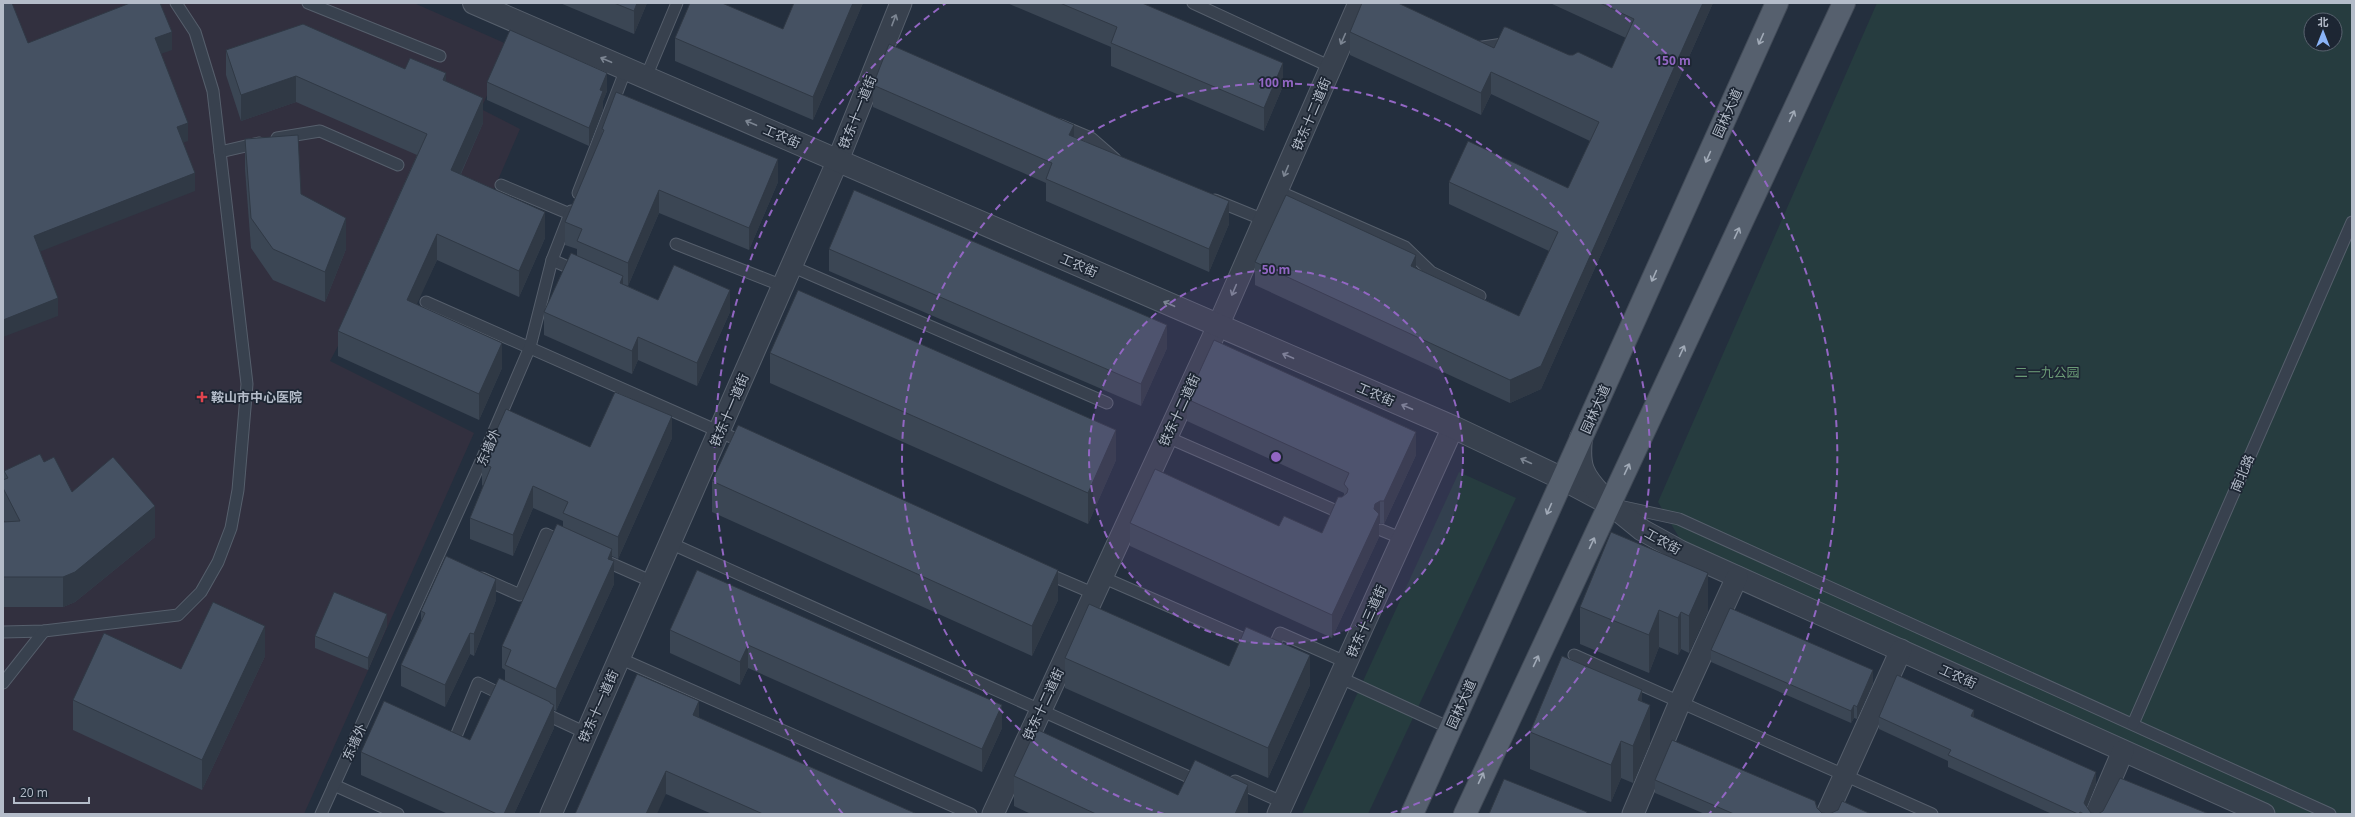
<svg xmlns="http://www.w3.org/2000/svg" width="2355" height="817" viewBox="0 0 2355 817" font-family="'Open Sans','Noto Sans SC',sans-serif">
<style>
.medical{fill:#32303f}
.green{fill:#263c3f;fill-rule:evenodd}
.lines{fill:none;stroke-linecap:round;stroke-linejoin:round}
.service-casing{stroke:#565f6c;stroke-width:13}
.minor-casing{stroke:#565f6c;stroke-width:23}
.tertiary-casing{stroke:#565f6c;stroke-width:24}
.primary-casing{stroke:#414a57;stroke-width:24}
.service{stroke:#38414e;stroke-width:11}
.minor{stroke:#38414e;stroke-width:21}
.tertiary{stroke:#38414e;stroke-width:22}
.primary{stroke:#56606e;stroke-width:22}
.wall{fill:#3b4654}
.shaded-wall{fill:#303945}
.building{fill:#455162;stroke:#303945}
.oneway{stroke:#7c8592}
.oneway2{stroke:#a1aab7}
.ring{fill:none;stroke:#9266c3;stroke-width:2;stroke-dasharray:7 5}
.health-dot{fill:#e0444e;stroke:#1d2633;stroke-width:1.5}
.labels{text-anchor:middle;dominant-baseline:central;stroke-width:3.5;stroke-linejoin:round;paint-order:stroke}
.street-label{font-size:13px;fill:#b4bcc9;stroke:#1d2633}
.park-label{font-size:13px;fill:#6b9a76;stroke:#1d2633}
.poi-label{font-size:13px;font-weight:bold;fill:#b4bcc9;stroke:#1d2633;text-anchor:start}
.centre{fill:#9266c3;stroke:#1d2633;stroke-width:2}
.ring-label{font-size:12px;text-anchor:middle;font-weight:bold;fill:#9266c3;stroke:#1d2633;stroke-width:3.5;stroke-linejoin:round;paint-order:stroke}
</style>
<rect width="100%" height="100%" fill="#242f3e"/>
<path class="medical" d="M3 3H414L509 45 481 109 520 129 488 203 346 331 330 361 474 433 304 814H3Z"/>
<g class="green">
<path d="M1877 3H2352V814H2277L1680 539 1658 502ZM2311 20H2335V44H2311Z"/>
<path d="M1459 472 1516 498 1368 814H1302Z"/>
</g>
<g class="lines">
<defs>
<g id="service">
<path d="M308 3 440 56"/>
<path d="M1193 3 1331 67"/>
<path d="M1476 48 1510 43"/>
<path d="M646 77 677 3"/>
<path d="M1060 125 1091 138 1115 159"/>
<path d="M277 138 320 131 398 165"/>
<path d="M220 152 259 143"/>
<path d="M501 185 570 214"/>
<path d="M1280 192 1405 247 1431 272 1480 296"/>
<path d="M578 193 626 69"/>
<path d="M1215 200 1264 220"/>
<path d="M676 244 783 286"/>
<path d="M552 260 579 272"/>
<path d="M791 266 1107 403"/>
<path d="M426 302 745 443"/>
<path d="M1167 437 1341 513"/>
<path d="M1619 506 1679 519 2330 814"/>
<path d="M1381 530 1403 539"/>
<path d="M670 543 1200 782"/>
<path d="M601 559 653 582"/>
<path d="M1046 573 1095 594"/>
<path d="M1102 577 1272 651 1280 633 1348 663"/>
<path d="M482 578 520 595 546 534 565 543"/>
<path d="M3 632 44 631 178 615 201 592 218 562 231 528 238 490 247 384 213 91 195 32 176 3"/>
<path d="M1574 655 1932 814"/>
<path d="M619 658 971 814"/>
<path d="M1341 678 1450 728"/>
<path d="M3 683 44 631"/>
<path d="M541 712 586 733"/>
<path d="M2133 724 2352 222"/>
<path d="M448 739 454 741 478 683 507 697"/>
<path d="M1235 781 1284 803"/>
<path d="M334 785 398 814"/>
<path d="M321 814 482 459 530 347 552 260 571 211"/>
</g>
<g id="minor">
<path d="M1610 504 1642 530 1680 551 2264 814"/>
<path d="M551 814 838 160 901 3"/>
<path d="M993 814 1218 326 1359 3"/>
<path d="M1278 814 1453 427"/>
<path d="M1633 814 1680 702 1737 577"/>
<path d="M1827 814 1901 650"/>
<path d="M2096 814 2123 751"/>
</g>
<g id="tertiary">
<path d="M474 3 1453 427 1563 479 1610 504"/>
<path d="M1581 438C1578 466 1582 475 1601 495"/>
</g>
<g id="primary">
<path d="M1412 814 1777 3"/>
<path d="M1465 814 1844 3"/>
</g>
</defs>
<use href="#service" class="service-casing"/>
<use href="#minor" class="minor-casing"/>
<use href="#tertiary" class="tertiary-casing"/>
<use href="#primary" class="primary-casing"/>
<use href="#service" class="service"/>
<use href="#minor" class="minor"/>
<use href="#tertiary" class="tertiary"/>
<use href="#primary" class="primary"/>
</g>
<g class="wall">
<path d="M560 3H647L634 34Z"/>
<path d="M863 3 813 120 675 61V38L783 29Z"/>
<path d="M1007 3H1142L1283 86 1264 131 1111 66V47Z"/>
<path d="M1550 3H1713L1541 389 1510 403 1255 285V262L1416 268 1519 316 1549 251 1449 204V182L1568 188 1590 141 1491 94 1481 115 1350 55V32L1494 48 1569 55 1612 68 1626 38Z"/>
<path d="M226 50 405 69 446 81 483 123 461 174 545 238 519 297 437 260 416 304 502 368 479 420 338 356V331L417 155 296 102 241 121 226 75Z"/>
<path d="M487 82 607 91 603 101V109L589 146 487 100Z"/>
<path d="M873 85 1229 224 1209 272 1046 201V183L873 107Z"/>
<path d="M602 129 778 182 749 250 659 213 628 286 623 284 658 300 730 312 697 386 638 360 632 374 544 335V312L577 256V249L565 245V222L602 135Z"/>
<path d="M245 139 301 194 346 249 325 302 273 280 251 248 245 169Z"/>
<path d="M829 249 1167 348 1141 406 829 271Z"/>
<path d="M770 353 1116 460 1088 524 770 383Z"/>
<path d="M1187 399 1416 455 1384 524 1380 523 1379 524V537L1332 638 1130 546V523L1279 526 1322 533 1342 497 1344 496V493L1187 421Z"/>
<path d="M672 438 618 559 612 556 614 584 556 711 554 710V728L514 814H448L361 775V752L470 740 505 680V670L502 668V646L563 527V521L533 508 513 556 470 539V518L483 486 482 485V463L590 447Z"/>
<path d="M44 462 72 492 155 537 75 602 63 607H3V522H5L3 519V480H4V471Z"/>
<path d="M712 481 1058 600 1032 656 712 512Z"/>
<path d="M697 570 1002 728 982 772 748 668 740 685 670 653V630Z"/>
<path d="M496 600 474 656 470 654 445 707 401 686V665L421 621V611Z"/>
<path d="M1580 607 1708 611 1689 653 1681 649 1678 655 1659 647 1649 673 1580 644Z"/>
<path d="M387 626 368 670 315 648V636Z"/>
<path d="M1711 650 1873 683 1857 719 1854 718 1851 723 1711 662Z"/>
<path d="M265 656 202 790 73 730V700L181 669Z"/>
<path d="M1065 658 1229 666 1310 685 1268 778 1065 688Z"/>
<path d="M1642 702 1650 743 1633 783 1621 778 1611 802 1530 769V732Z"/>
<path d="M1879 717H1974L2096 784 2087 807 2091 813 2098 814H2209H2052L1948 767V761L1879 729Z"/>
<path d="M699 718 917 814H712L666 794 575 814Z"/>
<path d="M1014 776 1178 795 1248 814H1031L1014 806Z"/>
<path d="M1655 780 1817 808 1822 813 1829 814H1871H1705L1655 793Z"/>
</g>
<g class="shaded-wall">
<path d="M637 3H647L634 34V11Z"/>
<path d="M853 3H863L813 120V97Z"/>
<path d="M1703 3H1713L1541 389 1510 403V380Z"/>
<path d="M172 32V50L155 56V38Z"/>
<path d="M1283 63V86L1264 131V108Z"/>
<path d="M1491 72V94L1481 115V93Z"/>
<path d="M446 73V99L443 80Z"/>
<path d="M607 73V91L603 101V109L589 146V128L600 90Z"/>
<path d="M296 76V102L241 121V95Z"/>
<path d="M483 98V123L451 195V170Z"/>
<path d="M188 123V141L177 145V127Z"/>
<path d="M1074 125V148L1069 135Z"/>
<path d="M778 159V182L749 250V228Z"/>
<path d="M195 173V191L34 254V236Z"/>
<path d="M659 190V213L628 286V263Z"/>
<path d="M1229 201V224L1209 272V249Z"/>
<path d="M545 212V238L519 297V271Z"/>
<path d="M346 218V249L325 302V272Z"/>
<path d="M437 234V260L407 326V300Z"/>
<path d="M1416 255V277L1411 266Z"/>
<path d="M623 276V299L620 283Z"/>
<path d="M730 290V312L697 386V363Z"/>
<path d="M58 298V316L3 337V320Z"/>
<path d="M1167 325V348L1141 406V384Z"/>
<path d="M638 337V360L632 374V351Z"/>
<path d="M502 343V368L479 420V394Z"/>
<path d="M672 416V438L618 559V537Z"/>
<path d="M1116 430V460L1088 524V493Z"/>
<path d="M1416 432V455L1384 524V501Z"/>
<path d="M533 486V508L513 556V535Z"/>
<path d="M1380 501V523L1379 524V537L1332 638V615L1374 509 1375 504Z"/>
<path d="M155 506V537L75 602 63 607V577Z"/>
<path d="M612 549V566L614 561V584L556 711V689Z"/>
<path d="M1058 570V600L1032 656V626Z"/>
<path d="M1708 573V611L1689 653V616Z"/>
<path d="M496 579V600L474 656V634Z"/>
<path d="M1659 610V647L1649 673V635Z"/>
<path d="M1681 612V649L1678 655V618Z"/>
<path d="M387 614V626L368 670V658Z"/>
<path d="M265 626V656L202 790V760Z"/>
<path d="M470 633V654L445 707V685Z"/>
<path d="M748 645V668L740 685V662Z"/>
<path d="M1310 655V685L1268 778V748Z"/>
<path d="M1873 670V683L1857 719V707Z"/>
<path d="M1642 690V723L1650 705V743L1633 783V746L1638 700Z"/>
<path d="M699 701V724L693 715Z"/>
<path d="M550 702V712L554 705V728L514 814H504Z"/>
<path d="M1002 705V728L982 772V749Z"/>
<path d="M1854 705V718L1851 723V711Z"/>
<path d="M1974 710V723L1971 716Z"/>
<path d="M1621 741V778L1611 802V765Z"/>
<path d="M666 771V794L657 814H646Z"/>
<path d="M2096 772V784L2084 814V803Z"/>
<path d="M1248 785V814H1235Z"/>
</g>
<g class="building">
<path d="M3 3H12L28 43 130 3H160L172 32 155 38 188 123 177 127 195 173 34 236 58 298 3 320Z"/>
<path d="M614 3H637L634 11Z"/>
<path d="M690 3H722L783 29 794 3H853L813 97 675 38Z"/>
<path d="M1060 3H1142L1283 63 1264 108 1111 43 1117 27Z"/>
<path d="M1362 3H1398L1494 48 1504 27H1506L1569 55H1573L1578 52 1612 68 1634 19 1600 3H1703L1541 366 1510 380 1255 262 1286 195 1416 255 1411 266 1519 316 1558 232 1449 182 1468 141 1568 188 1599 122 1491 72 1481 93 1350 32Z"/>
<path d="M303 24 405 69 410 58 446 73 443 80 483 98 451 170 545 212 519 271 437 234 407 300 502 343 479 394 338 331 427 134 296 76 241 95 226 50Z"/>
<path d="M510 30 607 73 600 90 603 91 589 128 487 82Z"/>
<path d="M889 44 1074 125 1069 135 1229 201 1209 249 1046 179 1052 163 873 85Z"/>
<path d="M616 92 778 159 749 228 659 190 628 263 577 241 582 229 565 222 604 130 602 129Z"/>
<path d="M298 135 301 194 346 218 325 272 273 249 251 218 245 139Z"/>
<path d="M854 190 1167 325 1141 384 829 249Z"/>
<path d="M571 253 623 276 620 283 658 300 674 265 730 290 697 363 638 337 632 351 544 312Z"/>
<path d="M798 290 1116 430 1088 493 770 353Z"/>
<path d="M1214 340 1416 432 1384 501H1380L1375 504 1374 509 1379 514 1332 615 1130 523 1155 469 1279 526 1284 516 1322 533 1338 497H1342L1347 493 1348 489 1344 484 1349 473 1187 399Z"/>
<path d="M615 392 672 416 618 537 563 513 568 502 533 486 513 535 470 518 491 467 482 463 506 409 590 447Z"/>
<path d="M738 425 1058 570 1032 626 712 481Z"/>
<path d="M40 454 44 462 54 457 72 492 113 457 155 506 75 572 63 577H3V522L20 521 3 488V480L8 478 4 471Z"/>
<path d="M557 524 612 549 608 559 614 561 556 689 505 665 511 650 502 646Z"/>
<path d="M1611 532 1708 573 1689 616 1681 612 1678 618 1659 610 1649 635 1580 607Z"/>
<path d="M446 556 496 579 474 634 470 633 445 685 401 665 425 613 421 611Z"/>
<path d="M697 570 1002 705 982 749 748 645 740 662 670 630Z"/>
<path d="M334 592 387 614 368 658 315 636Z"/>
<path d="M213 602 265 626 202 760 73 700 104 633 181 669Z"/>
<path d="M1089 604 1229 666 1246 627 1310 655 1268 748 1065 658Z"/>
<path d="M1730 608 1873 670 1857 707 1854 705 1851 711 1711 650Z"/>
<path d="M1562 656 1642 690 1638 700 1650 705 1633 746 1621 741 1611 765 1530 732Z"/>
<path d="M637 674 699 701 693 715 917 814H763L666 771 646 814H575Z"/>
<path d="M1897 675 1974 710 1971 716 2096 772 2084 803 2091 813 2098 814 2103 811 2120 778 2209 814H2084L2080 812 2079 814H2078L1948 755 1951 750 1879 717Z"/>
<path d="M499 678 550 702V703L554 705 504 814H497L361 752 384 701 470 740Z"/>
<path d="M1036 729 1178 795 1195 760 1248 785 1235 814H1096L1014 776Z"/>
<path d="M1672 740 1815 801 1817 808 1822 813 1829 814 1838 810 1842 801 1871 814H1734L1655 780Z"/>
<path d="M1504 779 1587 812 1586 814H1489Z"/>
</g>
<defs><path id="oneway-shaft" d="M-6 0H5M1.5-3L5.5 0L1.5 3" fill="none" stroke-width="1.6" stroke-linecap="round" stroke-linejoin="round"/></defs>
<g class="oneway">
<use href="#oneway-shaft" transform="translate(894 20) rotate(-69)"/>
<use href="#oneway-shaft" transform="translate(1343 39) rotate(114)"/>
<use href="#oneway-shaft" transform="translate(606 60) rotate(-157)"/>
<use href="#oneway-shaft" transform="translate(751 123) rotate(-157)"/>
<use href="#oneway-shaft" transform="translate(1286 171) rotate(113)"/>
<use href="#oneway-shaft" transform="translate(1234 290) rotate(113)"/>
<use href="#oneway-shaft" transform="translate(1169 304) rotate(-157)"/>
<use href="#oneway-shaft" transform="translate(1288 356) rotate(-157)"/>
<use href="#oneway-shaft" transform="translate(1407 407) rotate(-157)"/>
<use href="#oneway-shaft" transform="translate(1526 461) rotate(-155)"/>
</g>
<g class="oneway2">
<use href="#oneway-shaft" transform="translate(1761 39) rotate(114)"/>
<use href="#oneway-shaft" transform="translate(1792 116) rotate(-65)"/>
<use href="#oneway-shaft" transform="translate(1708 157) rotate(114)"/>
<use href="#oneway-shaft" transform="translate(1737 233) rotate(-65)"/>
<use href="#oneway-shaft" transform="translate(1654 276) rotate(114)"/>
<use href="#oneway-shaft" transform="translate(1682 351) rotate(-65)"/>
<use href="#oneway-shaft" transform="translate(1627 469) rotate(-65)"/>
<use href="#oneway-shaft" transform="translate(1549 509) rotate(114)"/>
<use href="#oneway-shaft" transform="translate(1592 543) rotate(-65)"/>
<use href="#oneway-shaft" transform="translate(1536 661) rotate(-65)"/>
<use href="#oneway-shaft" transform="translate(1481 778) rotate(-65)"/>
</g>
<circle cx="1276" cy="457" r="187" fill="#9266c3" fill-opacity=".12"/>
<g class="ring">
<circle cx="1276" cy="457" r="187"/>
<path d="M1164 814A374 374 0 1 1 1388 814"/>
<path d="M843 814A561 561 0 0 1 946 3M1606 3A561 561 0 0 1 1709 814"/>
</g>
<path class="health-dot" d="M200 391h4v4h4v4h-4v4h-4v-4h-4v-4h4z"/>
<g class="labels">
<g class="street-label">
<text transform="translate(857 112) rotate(-68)">铁东十一道街</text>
<text transform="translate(1727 113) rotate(-66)">园林大道</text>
<text transform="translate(1311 114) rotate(-67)">铁东十二道街</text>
<text transform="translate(782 136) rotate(23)">工农街</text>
<text transform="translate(1079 265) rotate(23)">工农街</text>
<text transform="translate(1376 394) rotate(23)">工农街</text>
<text transform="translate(1595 409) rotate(-66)">园林大道</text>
<text transform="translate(729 410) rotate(-67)">铁东十一道街</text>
<text transform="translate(1179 410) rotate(-65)">铁东十二道街</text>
<text transform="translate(488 447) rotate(-67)">东墙外</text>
<text transform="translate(2242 473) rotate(-67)">南北路</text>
<text transform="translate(1663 541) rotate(29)">工农街</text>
<text transform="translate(1366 621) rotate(-66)">铁东十三道街</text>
<text transform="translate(1958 676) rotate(24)">工农街</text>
<text transform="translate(1043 704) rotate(-65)">铁东十二道街</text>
<text transform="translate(1461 704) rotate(-66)">园林大道</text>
<text transform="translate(598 706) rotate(-66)">铁东十一道街</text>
<text transform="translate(354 742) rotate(-66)">东墙外</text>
</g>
<g class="park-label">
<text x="2047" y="372">二一九公园</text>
</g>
<g class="poi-label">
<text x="211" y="397">鞍山市中心医院</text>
</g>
</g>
<circle cx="1276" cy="457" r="6" class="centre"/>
<g class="ring-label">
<text x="1673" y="65">150 m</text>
<text x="1276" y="87">100 m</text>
<text x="1276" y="274">50 m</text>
</g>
<rect width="2355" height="817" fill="none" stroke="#b4bcc9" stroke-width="8"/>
<g transform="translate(2323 32)"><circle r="19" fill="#1d2633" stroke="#59626f"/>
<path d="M0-3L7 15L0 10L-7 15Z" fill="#8ab4f8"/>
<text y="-6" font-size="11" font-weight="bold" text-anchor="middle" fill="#b4bcc9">北</text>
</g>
<path d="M14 797v6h75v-6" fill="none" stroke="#b4bcc9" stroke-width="2"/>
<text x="20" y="797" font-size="12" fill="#b4bcc9" stroke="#1d2633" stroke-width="3" paint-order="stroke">20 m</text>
</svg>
